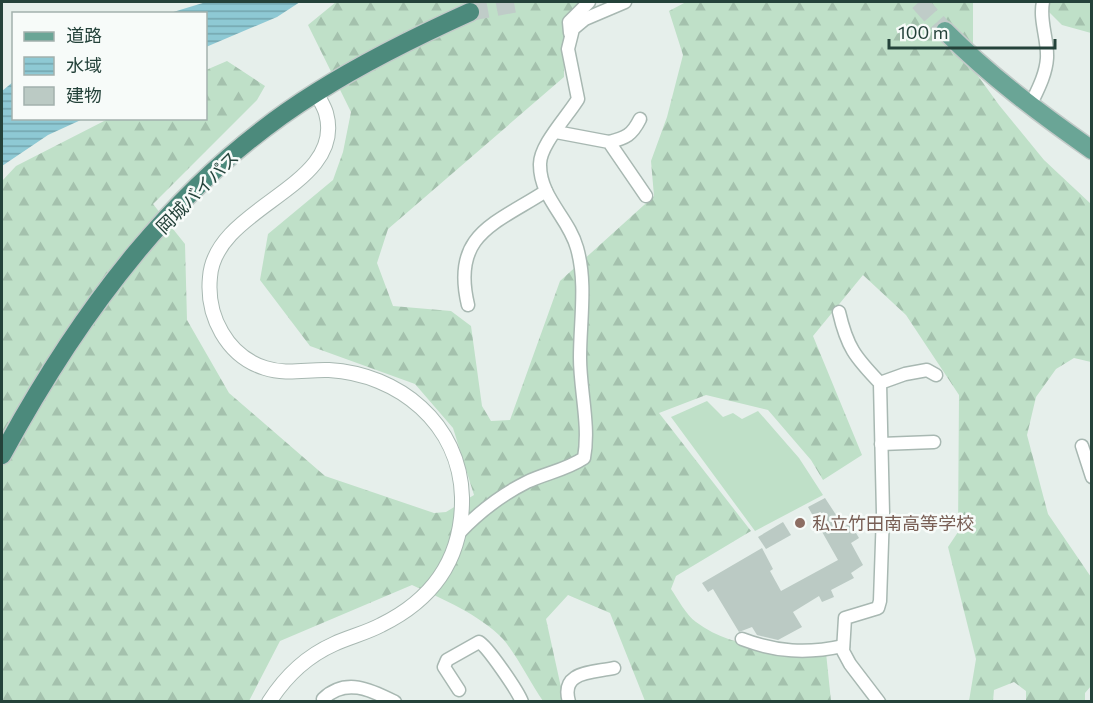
<svg xmlns="http://www.w3.org/2000/svg" width="1093" height="703" viewBox="0 0 1093 703" font-family="Commissioner,'Noto Sans JP',sans-serif">
<style>
.forest{fill:url(#forest-firs)}
.pitch{fill:#bfe0c8}
.water{fill:url(#water-rules)}
.building{fill:#bbcac4}
.lines{fill:none;stroke-linecap:round;stroke-linejoin:round}
.primary-tunnel{stroke:#bfccc8;stroke-width:18;stroke-dasharray:18 9;stroke-linecap:butt}
.trunk-tunnel{stroke:#bfccc8;stroke-width:18;stroke-dasharray:18 9;stroke-linecap:butt}
.minor-casing{stroke:#a8b8b2;stroke-width:15}
.tertiary-casing{stroke:#a8b8b2;stroke-width:16}
.primary-casing{stroke:#c2cac8;stroke-width:21}
.trunk-casing{stroke:#c2cac8;stroke-width:21}
.minor{stroke:#fff;stroke-width:12}
.tertiary{stroke:#fff;stroke-width:14}
.primary{stroke:#6aa596;stroke-width:18}
.trunk{stroke:#4c8a7c;stroke-width:18}
.education-dot{fill:#8d6e63;stroke:#f7fbf9;stroke-width:2}
.labels{text-anchor:middle;dominant-baseline:central;stroke-width:5;stroke-linejoin:round;paint-order:stroke}
.street-label{font-size:18px;fill:#24423a;stroke:#f7fbf9}
.education-label{font-size:18px;fill:#785e54;stroke:#f7fbf9;text-anchor:start}
</style>
<defs>
<pattern id="forest-firs" width="22" height="20" patternUnits="userSpaceOnUse" patternTransform="scale(1.5)"><rect width="22" height="20" fill="#bfe0c8"/><path d="M5 1l3.5 6h-7zM16 11l3.5 6h-7z" fill="#a4c1ad"/></pattern>
<pattern id="water-rules" width="6" height="5" patternUnits="userSpaceOnUse" patternTransform="scale(1.5)"><rect width="6" height="5" fill="#8ec9d4"/><path d="M0 2.5h6" fill="none" stroke="#74a5ad"/></pattern>
</defs>
<rect width="100%" height="100%" fill="#e6efeb"/>
<g class="forest">
<path d="M336 2H587L564 19V77L388 229 377 263 393 306 451 311 471 326 482 406 491 421 510 420 560 281 654 196 651 161 667 117 683 55 669 11 686 2H973V69L999 105 1044 160 1091 204V362L1074 358 1056 369 1036 397 1027 435 1048 514 1091 577V686L1085 693V701H1026V691L1014 682 994 690 993 701H969L976 659 948 547 958 532 959 395 906 315 863 275 813 336 862 455 823 480 811 460 768 410 706 395 659 413 751 531 676 576 671 589C678 599 686 615 696 622 735 651 779 648 825 643L831 701H645L610 613 568 595 546 619 564 701H543C531 684 516 654 503 639 480 615 443 599 412 585L280 641 249 701H2V181L16 166 108 119 206 118V70L227 61 265 86 257 100 153 204 185 244 187 320 229 393 325 476 434 513 446 512 474 495 453 428 415 384 310 346 260 280 268 234 333 180 343 152 351 112 308 25Z"/>
<path d="M1039 2H1091V33L1062 25Z"/>
</g>
<path class="pitch" d="M707 401 723 417 733 413 742 419 758 411 799 458 823 495 755 531 671 417Z"/>
<g class="water">
<path d="M206 2H300L277 17 206 47V14L170 13Z"/>
<path d="M13 82 14 118 83 119 48 135 2 166V91Z"/>
</g>
<g class="building">
<path d="M825 498 844 527 850 523 859 538 851 543 863 565 851 573 854 578 831 590 834 597 822 602 819 596 793 612 802 627 778 640 757 635 752 627 739 632 713 589 708 592 702 583 762 548 773 569 770 571 781 591 838 560 808 507Z"/>
<path d="M783 522 791 535 766 549 758 537Z"/>
</g>
<g class="lines">
<path class="primary-tunnel" d="M919 2 945 31"/>
<path class="trunk-tunnel" d="M470 12 523 2"/>
<defs>
<g id="minor">
<path d="M570 33 569 22 589 2"/>
<path d="M1030 106C1037 91 1046 75 1047 58 1048 39 1039 20 1043 2"/>
<path d="M556 132 609 142 646 196"/>
<path d="M609 142C626 138 632 135 640 119"/>
<path d="M468 305C451 234 495 224 546 191"/>
<path d="M839 312C847 347 855 357 880 383L883 513 880 601 878 608 845 618 843 651 850 664 879 702"/>
<path d="M880 383 905 374 927 370 936 375"/>
<path d="M881 444 934 442"/>
<path d="M1082 446 1092 477"/>
<path d="M459 533C479 512 501 495 527 482 546 473 566 470 584 458 590 426 580 390 580 358 580 321 587 283 577 248 569 218 540 198 540 165 539 146 567 117 578 99L568 49 573 29 585 19 625 2"/>
<path d="M742 639C776 652 807 654 843 646"/>
<path d="M459 690 444 667 447 660 479 642C487 646 518 691 522 702"/>
<path d="M323 699C346 677 371 690 395 702"/>
<path d="M569 702C560 671 591 673 614 668"/>
</g>
<path id="tertiary" d="M269 702C285 677 307 656 334 644 349 637 366 633 381 625 434 599 463 557 462 497 460 424 399 374 329 370 308 369 286 375 265 368 227 356 206 316 210 277 215 206 347 187 326 113 324 106 319 99 316 92"/>
<path id="primary" d="M945 31C990 76 1039 113 1092 150"/>
<path id="trunk" d="M2 455C79 313 177 179 317 92 366 61 417 36 470 12"/>
</defs>
<use href="#minor" class="minor-casing"/>
<use href="#tertiary" class="tertiary-casing"/>
<use href="#primary" class="primary-casing"/>
<use href="#trunk" class="trunk-casing"/>
<use href="#minor" class="minor"/>
<use href="#tertiary" class="tertiary"/>
<use href="#primary" class="primary"/>
<use href="#trunk" class="trunk"/>
</g>
<circle class="education-dot" cx="800" cy="523" r="6"/>
<g class="labels">
<g class="street-label">
<text transform="translate(197 192) rotate(-45)">岡城バイパス</text>
</g>
<g class="education-label">
<text x="812" y="523">私立竹田南高等学校</text>
</g>
</g>
<rect width="1093" height="703" fill="none" stroke="#24423a" stroke-width="6"/>
<rect x="12" y="12" width="195" height="108" fill="#f7fbf9" stroke="#a3b1ad" stroke-width="1.5"/>
<rect x="24" y="32" width="30" height="9" fill="#6aa596" stroke="#a3b1ad" stroke-width="1.5"/>
<text x="66" y="42" font-size="18" fill="#24423a">道路</text>
<rect x="24" y="57" width="30" height="18" fill="url(#water-rules)" stroke="#a3b1ad" stroke-width="1.5"/>
<text x="66" y="72" font-size="18" fill="#24423a">水域</text>
<rect x="24" y="87" width="30" height="18" fill="#bbcac4" stroke="#a3b1ad" stroke-width="1.5"/>
<text x="66" y="102" font-size="18" fill="#24423a">建物</text>
<path d="M889 39v9h166v-9" fill="none" stroke="#24423a" stroke-width="3"/>
<text x="898" y="39" font-size="18" fill="#24423a" stroke="#f7fbf9" stroke-width="4.5" paint-order="stroke">100 m</text>
</svg>
